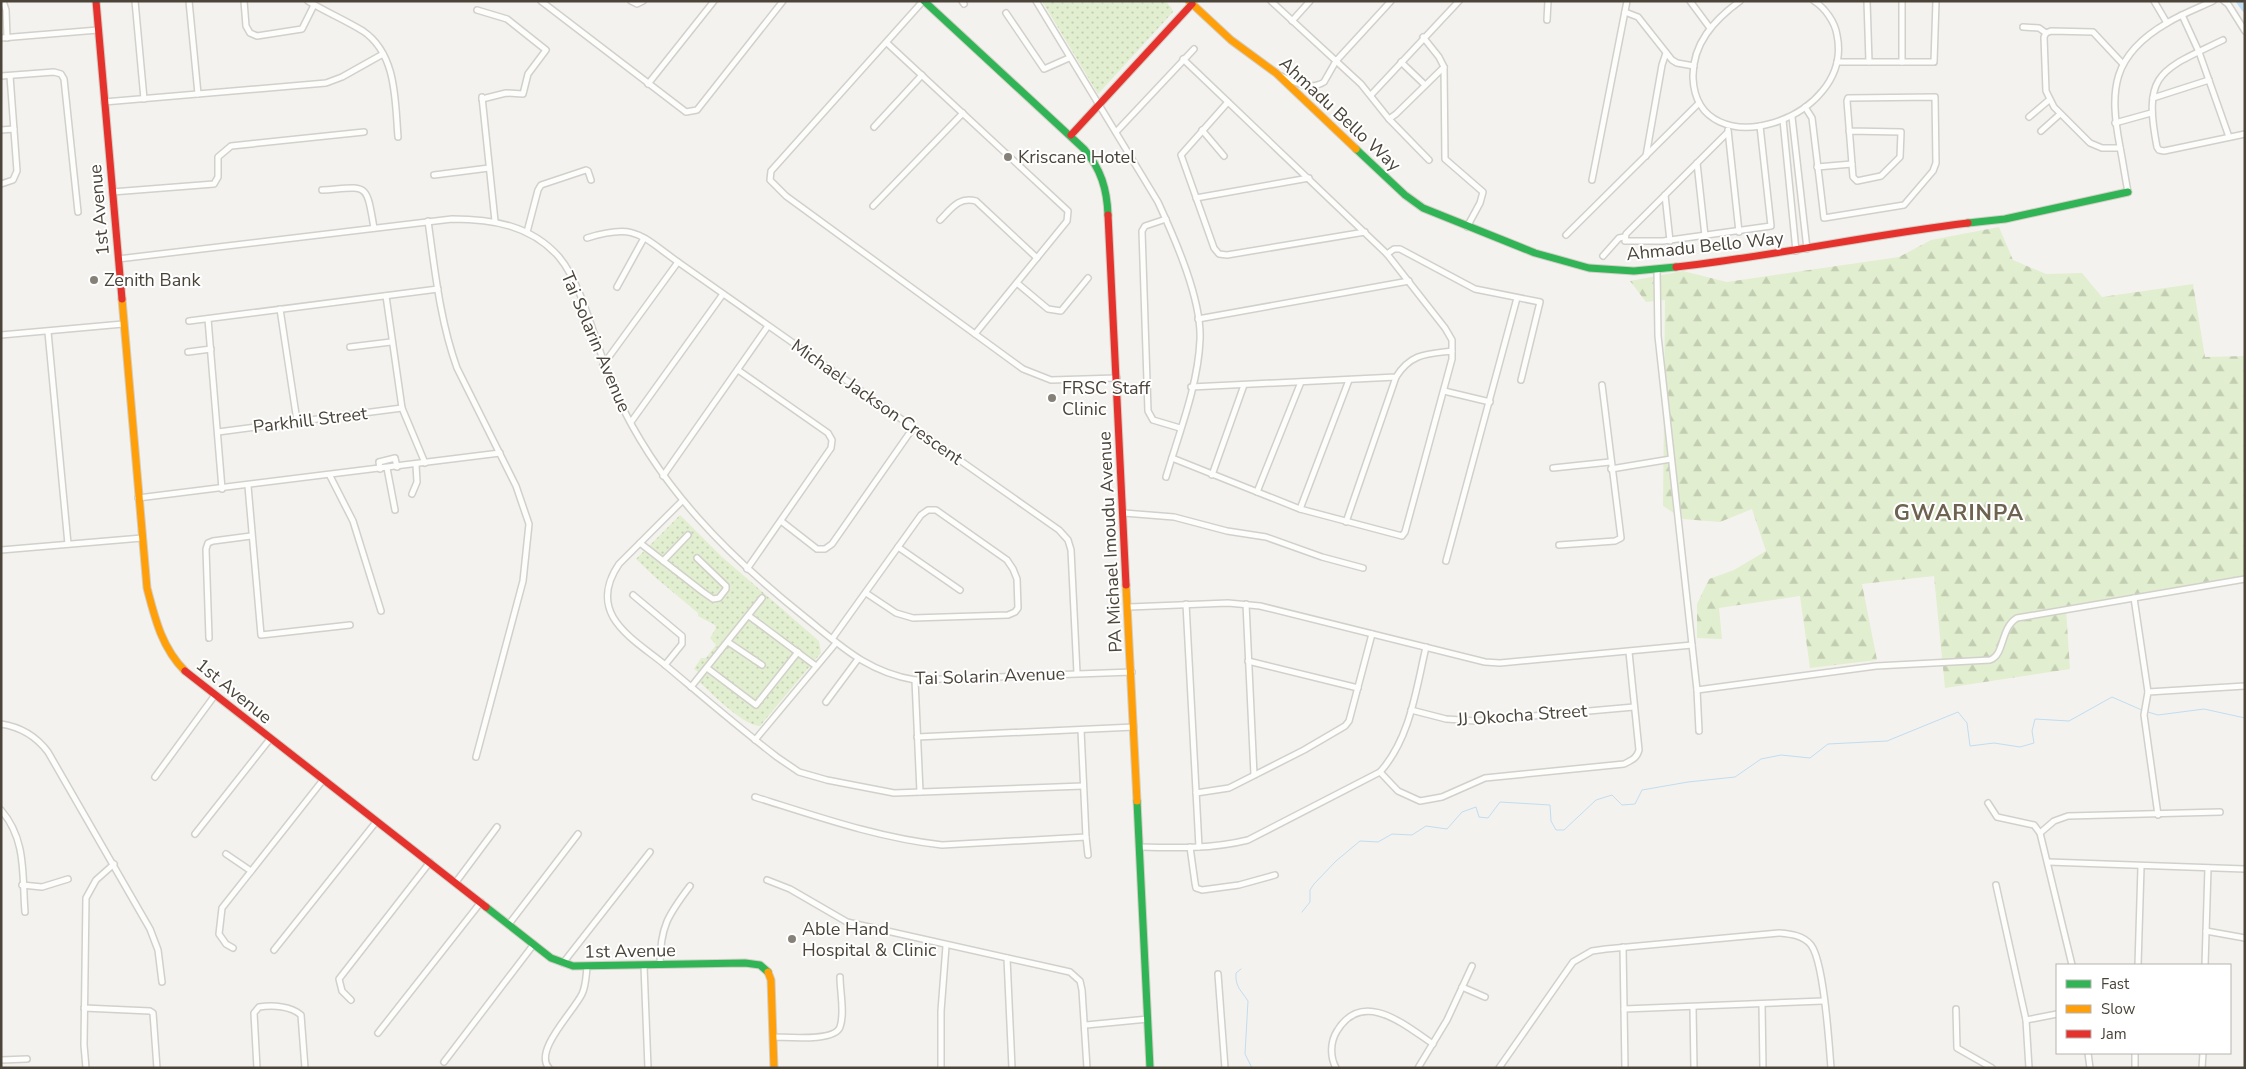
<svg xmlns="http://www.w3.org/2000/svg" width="2246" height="1069" viewBox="0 0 2246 1069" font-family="'Nunito Sans',sans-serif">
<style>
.grass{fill:url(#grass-dots)}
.forest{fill:url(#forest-firs)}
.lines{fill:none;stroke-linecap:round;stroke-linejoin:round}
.stream{stroke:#c0ddf1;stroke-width:1}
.river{stroke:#c0ddf1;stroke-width:8}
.street-casing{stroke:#d2d0cb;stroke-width:8}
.fast-casing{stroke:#d3cfc5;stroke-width:9}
.slow-casing{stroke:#d3cfc5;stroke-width:9}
.jam-casing{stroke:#d3cfc5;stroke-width:9}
.street{stroke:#fdfdfc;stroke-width:5}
.fast{stroke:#30b455;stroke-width:7}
.slow{stroke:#ff9f0a;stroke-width:7}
.jam{stroke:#e5322d;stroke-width:7}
.poi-dot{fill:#868178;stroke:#fff;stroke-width:2}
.labels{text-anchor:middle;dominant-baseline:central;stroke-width:4;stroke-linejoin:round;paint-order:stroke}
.street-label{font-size:18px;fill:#4b4439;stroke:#fff}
.poi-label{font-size:18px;fill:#4b4439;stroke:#fff;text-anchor:start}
.district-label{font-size:22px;font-weight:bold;letter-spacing:1px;fill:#6e6250;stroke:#fff}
</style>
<defs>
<pattern id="grass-dots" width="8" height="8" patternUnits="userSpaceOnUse" patternTransform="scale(1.25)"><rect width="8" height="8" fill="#e1eecf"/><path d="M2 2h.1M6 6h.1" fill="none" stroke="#c3cdb2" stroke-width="1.8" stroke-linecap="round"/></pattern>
<pattern id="forest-firs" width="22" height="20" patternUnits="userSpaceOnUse" patternTransform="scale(1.25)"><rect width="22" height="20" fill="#e1eecf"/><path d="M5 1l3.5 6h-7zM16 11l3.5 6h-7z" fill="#c3cdb2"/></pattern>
</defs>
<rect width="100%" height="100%" fill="#f4f2ee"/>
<g class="grass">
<path d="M1042 1H1165L1171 7 1173 12 1098 94Z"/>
<path d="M680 515 721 556 819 641 821 653 760 726C741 725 709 690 694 677L698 672 694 669 701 658H706L716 645 710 638 716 628 715 625 698 616V613L656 578 636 559Z"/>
</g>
<path class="forest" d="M1999 227 2013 260 2046 274 2082 273 2102 297 2193 284 2205 357 2245 356V581L2066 609 2070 669 1945 688 1934 576 1862 584 1877 660 1810 668 1800 596 1719 608 1722 639 1697 638V604L1709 579 1734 570 1766 551 1752 509 1720 522 1683 519 1663 506 1665 300 1646 302 1630 281 1683 271 1727 282 1899 257 1931 240Z"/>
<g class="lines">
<g class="stream">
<path d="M2148 712 2158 715 2204 709 2245 718"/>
<path d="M1302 912 1310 902V890L1314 884 1336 861 1360 841 1378 842 1392 834 1412 835 1426 826 1447 829 1462 812 1476 807 1479 817 1488 818 1500 802 1550 805 1551 821 1556 830H1564L1596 800 1612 795 1622 805 1635 804 1642 790 1688 782 1735 777 1761 759 1781 755 1810 758 1828 744 1887 741 1958 712 1967 723 1970 746 1994 743 2020 747 2034 743 2032 731 2035 719 2069 721 2112 697 2144 711"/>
<path d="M1241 969 1236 973C1235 987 1241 990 1248 1001L1245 1054 1252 1068"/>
</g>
<path class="river" d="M2240 1 2245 8"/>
<defs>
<g id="street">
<path d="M3 1 6 10 7 38"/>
<path d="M135 1 144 99"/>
<path d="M189 1 198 94"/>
<path d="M244 1 246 26 250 33 257 36 302 29 314 5"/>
<path d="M308 1C326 12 345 20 363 31 397 54 395 101 398 137"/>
<path d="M541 1 686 112 697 110 783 1"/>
<path d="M631 1 637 4 643 1"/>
<path d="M923 1 771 171 770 180 786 196 1023 369 1051 380 1117 378"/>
<path d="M962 1 964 4"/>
<path d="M1036 1 1158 202C1175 239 1202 300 1200 340 1198 386 1179 433 1166 477"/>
<path d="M1271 1 1361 84 1389 119 1396 114 1444 67"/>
<path d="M1690 1 1710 28"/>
<path d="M1740 1C1714 20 1692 44 1693 78 1697 169 1855 121 1837 35 1835 22 1825 8 1814 1"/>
<path d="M1867 1 1869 62"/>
<path d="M1902 1V62"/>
<path d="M2154 1 2167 23"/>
<path d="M2224 1 2228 4 2245 31"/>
<path d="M477 10 507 19 546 50 528 74 523 94 506 93 482 99"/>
<path d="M1625 12 1638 17 1672 60 1677 63 1694 66"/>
<path d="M1006 13 1044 69 1069 58"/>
<path d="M2182 15 2199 52 2229 137"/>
<path d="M1547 20 1548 1"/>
<path d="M1292 21 1310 1"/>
<path d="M2023 27 2039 28 2046 33"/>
<path d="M1423 37 1439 57 1444 67 1445 159 1483 192 1480 203 1467 227"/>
<path d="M1 38 98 30"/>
<path d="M2223 40C2162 70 2142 71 2157 147L2159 150 2164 151 2245 134"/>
<path d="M887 43 1068 211 1067 221 975 334"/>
<path d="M1401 62 1425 85"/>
<path d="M1837 62H1934L1936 1"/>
<path d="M1 76 54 72 61 74 64 79 78 212"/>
<path d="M1281 76C1294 82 1310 91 1324 82L1336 61 1391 1"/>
<path d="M648 84 714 1"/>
<path d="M1371 95 1459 1"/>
<path d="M482 97 495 221"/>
<path d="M2153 98 2209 80"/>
<path d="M104 102 326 83 342 77 383 54"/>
<path d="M1228 102 1181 155 1214 248 1219 254 1227 255 1365 232"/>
<path d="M1805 107 1812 118 1824 218 1904 205 1933 171 1936 163 1935 97 1848 98 1847 101 1853 177 1857 181 1881 176 1900 157 1901 132 1849 131"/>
<path d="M1792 117 1807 249"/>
<path d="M2029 117 2049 100"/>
<path d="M1389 119 1429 160"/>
<path d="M1783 120 1796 251"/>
<path d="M2115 123 2151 113"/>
<path d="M874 127 922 75"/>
<path d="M1 130 14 129"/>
<path d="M1202 130 1224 156"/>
<path d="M1728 130 1739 232"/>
<path d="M2041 131 2060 114"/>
<path d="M1116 132 1194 49"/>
<path d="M1728 132 1626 234 1625 241H1663L1771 226 1760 126"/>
<path d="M2120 148H2102L2090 143 2054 107 2046 91 2044 37 2046 33 2051 31 2093 32 2122 63"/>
<path d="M1646 156 1662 65 1666 53"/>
<path d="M1697 163 1705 236"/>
<path d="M1817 167 1852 164"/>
<path d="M434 175 489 168"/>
<path d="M1592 180 1627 1"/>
<path d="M1 184 13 180 17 171 10 76"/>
<path d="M322 190C368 187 366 181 374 228"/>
<path d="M112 192 214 184 218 177V157L231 146 364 132"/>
<path d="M2128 192C2125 177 2123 162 2120 147 2109 89 2112 55 2167 23 2182 14 2198 8 2213 1"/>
<path d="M1665 195 1670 241"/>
<path d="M1196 198 1309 178"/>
<path d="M873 206 963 113"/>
<path d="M1166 219 1145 226 1142 231 1148 411 1153 420 1180 428"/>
<path d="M940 220C951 209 959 196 976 201L1037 258"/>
<path d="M428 221C435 271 440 321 457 368L516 486 529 524 523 581 476 757"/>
<path d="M527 232 538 190 541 185 586 170 588 171 591 180"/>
<path d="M1566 235 1699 103"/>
<path d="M587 238C636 223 640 235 678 262"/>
<path d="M1387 254 1394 249H1400L1475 289 1540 302 1521 380"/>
<path d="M1603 256 1619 238 1624 237"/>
<path d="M118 259 452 219C492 219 531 225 559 257 585 288 598 356 617 396 659 487 728 556 806 618 842 647 868 672 915 680L1132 672"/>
<path d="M1657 269 1658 336 1697 690 1876 666 1990 660C2005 655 2000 628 2017 618L2245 579"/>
<path d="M1017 283 1048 309 1061 311 1088 278"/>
<path d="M617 287 644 238"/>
<path d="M386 296 402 408 425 463"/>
<path d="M280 309 297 421"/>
<path d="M208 319 222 489"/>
<path d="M1198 319 1409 281"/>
<path d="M189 321 438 289"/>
<path d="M48 332 68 544"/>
<path d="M1 335 123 324"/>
<path d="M350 347 391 342"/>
<path d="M188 352 211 349"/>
<path d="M603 365 678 262 1059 530 1068 540 1071 550 1077 673"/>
<path d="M738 370 828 433 832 440 831 448 747 569"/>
<path d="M1191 387 1396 377C1411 353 1427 354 1452 351"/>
<path d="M1444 391 1490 402"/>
<path d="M631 422 723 294"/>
<path d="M218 432 402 408"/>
<path d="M1172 458 1300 509 1402 536 1405 532 1452 359V340L1445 328 1387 254 1183 59"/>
<path d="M387 468 395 510"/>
<path d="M1553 468 1610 462"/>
<path d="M380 469 379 462 395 458 397 467"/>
<path d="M1611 469 1671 459"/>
<path d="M1212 475 1244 385"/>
<path d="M330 476 353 521 381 611"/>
<path d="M663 476 768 326"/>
<path d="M248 486 261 635 350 625"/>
<path d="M1257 492 1301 382"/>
<path d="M412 494 417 482 416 465"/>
<path d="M138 498 500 453"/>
<path d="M682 501 619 564C608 580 603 599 613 617 624 636 647 650 664 664 701 695 738 727 777 757L799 772 827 780 894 793 1083 786"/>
<path d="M1300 509 1349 380"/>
<path d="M1124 513 1174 517 1227 531 1266 537 1322 557 1363 568"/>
<path d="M781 521 817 549H825L832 544 913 428"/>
<path d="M1346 522 1396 377"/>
<path d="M640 543 703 592 713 599 719 598 726 589V586L697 558"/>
<path d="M1559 545 1615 541 1621 538 1602 385"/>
<path d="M898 547 960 590"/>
<path d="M1 550 142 538"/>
<path d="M663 561 688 535"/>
<path d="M1446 561 1517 298"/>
<path d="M633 595 682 636V644L665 665"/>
<path d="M2134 598 2148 692"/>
<path d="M1186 604 1199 847"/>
<path d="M1246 604 1254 775"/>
<path d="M1129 607 1228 603 1260 606 1485 662 1500 663 1692 645"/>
<path d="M749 616 816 666"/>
<path d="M209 638 206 549 208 543 213 541 251 536"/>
<path d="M832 639 921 515 928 510H936L1007 560 1013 569 1017 579 1018 608 1015 612 1008 615 913 618 896 613 866 593"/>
<path d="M728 642 762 665"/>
<path d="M1248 661 1358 688"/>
<path d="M707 668 756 705 798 652"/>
<path d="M915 680 920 792"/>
<path d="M691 687 762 598"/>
<path d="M1697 690 1699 731"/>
<path d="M826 702 858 659"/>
<path d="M1411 710 1446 719 1476 721 1634 707"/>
<path d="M1 724C21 727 36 736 48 752L150 929 158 950 162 982"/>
<path d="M917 737 1134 727"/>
<path d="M755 740 836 643"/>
<path d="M1380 772 1398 791 1420 801 1442 797 1485 778 1624 764C1632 760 1637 758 1639 750L1629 652"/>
<path d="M155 777 215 695"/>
<path d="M1196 793 1229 788 1304 750 1345 726 1349 721 1372 634"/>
<path d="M755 797C816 816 878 838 942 845L1086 837 1081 730"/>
<path d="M1988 803 1997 817 2034 825 2040 833 2072 965"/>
<path d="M1 810C27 840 22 876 25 912"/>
<path d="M2158 815 2144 715 2148 692 2245 686"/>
<path d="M2040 833 2054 821 2068 816 2220 812"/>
<path d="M195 834 270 739"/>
<path d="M1086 837 1088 855"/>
<path d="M1139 847C1176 848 1212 849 1248 840L1380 772C1410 739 1416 690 1426 647"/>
<path d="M1190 847 1195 883 1196 888 1202 890 1239 885 1275 875"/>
<path d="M226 854 251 871"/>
<path d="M2048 862 2245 869"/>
<path d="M767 880 790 889 847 922 1070 972 1080 981 1082 990 1087 1068"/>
<path d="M456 882 497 827"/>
<path d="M22 885 42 887 68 879"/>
<path d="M1996 885 2026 1020 2029 1068"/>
<path d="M509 924 578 834"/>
<path d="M2206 931 2245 938"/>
<path d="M1623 947 1625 1068"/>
<path d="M233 948 226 944 219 934 222 908 323 780"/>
<path d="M274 950 376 822"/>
<path d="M1007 958 1012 1068"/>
<path d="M563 963 650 852"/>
<path d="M660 965C660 927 668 915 690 886"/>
<path d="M2138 965 2141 867"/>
<path d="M2205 965 2208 868"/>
<path d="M644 966 648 1068"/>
<path d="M1218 974 1225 1068"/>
<path d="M1462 987 1485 997"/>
<path d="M351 1000 342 991 339 979 430 862"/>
<path d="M1762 1004 1763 1068"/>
<path d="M1693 1007 1694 1068"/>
<path d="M84 1008 150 1011 153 1013 157 1068"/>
<path d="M1624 1009 1823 1001"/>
<path d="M1956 1009 1957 1048 1992 1068"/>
<path d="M2026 1020 2057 1014"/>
<path d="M1086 1025 1148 1019"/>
<path d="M378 1033 481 902"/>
<path d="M773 1037C787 1037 835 1042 840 1027 845 1013 840 992 840 977"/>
<path d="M2088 1053 2090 1068"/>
<path d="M1 1060 27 1059"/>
<path d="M444 1062 534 944"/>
<path d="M86 1068 84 1045 86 898 96 880 114 864"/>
<path d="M257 1068 254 1013 259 1007C273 1005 291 1006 301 1015L305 1068"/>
<path d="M549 1068C533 1051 574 1011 582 994 586 986 586 976 587 967"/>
<path d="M941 1068V1011L946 946"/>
<path d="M1336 1068C1330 1057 1330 1042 1337 1031 1363 988 1406 1026 1433 1044"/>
<path d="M1418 1068 1447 1020 1472 966"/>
<path d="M1499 1068 1573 962 1592 951 1606 949 1779 933C1790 934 1803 935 1811 945 1824 962 1829 1043 1831 1068"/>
<path d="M2135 1068V1053"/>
<path d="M2202 1068 2203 1053"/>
</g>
<g id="fast">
<path d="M924 1 1084 149C1101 169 1107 189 1108 215"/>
<path d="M1356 149 1405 195 1423 208 1535 253 1589 268 1634 271 1676 267"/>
<path d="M1968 223 2005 219 2128 192"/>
<path d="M1137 801 1150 1068"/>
<path d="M486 907 551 958 573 966 745 963 760 965 768 972"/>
</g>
<g id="slow">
<path d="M1189 1 1231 40 1276 73 1356 149"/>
<path d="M122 299 147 588C155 619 162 648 185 671"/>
<path d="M1126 585 1137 801"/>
<path d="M768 972 771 980 774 1068"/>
</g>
<g id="jam">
<path d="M96 1 122 299"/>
<path d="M1071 135 1192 4"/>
<path d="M1108 215 1126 585"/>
<path d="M1676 267C1774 256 1870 235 1968 223"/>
<path d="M185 671 486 907"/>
</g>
</defs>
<use href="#street" class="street-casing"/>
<use href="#fast" class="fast-casing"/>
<use href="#slow" class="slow-casing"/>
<use href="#jam" class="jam-casing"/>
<use href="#street" class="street"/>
<use href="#fast" class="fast"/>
<use href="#slow" class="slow"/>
<use href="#jam" class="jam"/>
</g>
<g class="poi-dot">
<circle cx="1008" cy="157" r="5"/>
<circle cx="94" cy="280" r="5"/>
<circle cx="1052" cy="398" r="5"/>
<circle cx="792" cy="939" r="5"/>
</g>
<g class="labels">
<g class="street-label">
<text transform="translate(1340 114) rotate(43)">Ahmadu Bello Way</text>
<text transform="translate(99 210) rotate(-95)">1st Avenue</text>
<text transform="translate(1705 246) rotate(-6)">Ahmadu Bello Way</text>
<text transform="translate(596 342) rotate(67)">Tai Solarin Avenue</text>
<text transform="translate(877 402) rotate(35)">Michael Jackson Crescent</text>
<text transform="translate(310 420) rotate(-7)">Parkhill Street</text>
<text transform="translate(1110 542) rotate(-93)">PA Michael Imoudu Avenue</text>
<text transform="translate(990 676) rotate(-2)">Tai Solarin Avenue</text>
<text transform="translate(234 691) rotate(39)">1st Avenue</text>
<text transform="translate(1522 715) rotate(-4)">JJ Okocha Street</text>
<text transform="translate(630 951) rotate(-1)">1st Avenue</text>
</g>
<g class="poi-label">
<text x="1018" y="157">Kriscane Hotel</text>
<text x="104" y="280">Zenith Bank</text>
<text x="1062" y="388">FRSC Staff<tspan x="1062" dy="21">Clinic</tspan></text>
<text x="802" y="929">Able Hand<tspan x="802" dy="21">Hospital &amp; Clinic</tspan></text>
</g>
<g class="district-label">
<text x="1959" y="513">GWARINPA</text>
</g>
</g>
<rect width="2246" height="1069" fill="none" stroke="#4b4439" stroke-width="5"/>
<rect x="2056" y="964" width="175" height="90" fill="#ffffff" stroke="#b7b4b0"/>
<rect x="2066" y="980" width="25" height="8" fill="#30b455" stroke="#b7b4b0"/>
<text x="2101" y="989" font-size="15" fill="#4b4439">Fast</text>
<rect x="2066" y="1005" width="25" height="8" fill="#ff9f0a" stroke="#b7b4b0"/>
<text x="2101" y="1014" font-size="15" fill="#4b4439">Slow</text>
<rect x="2066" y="1030" width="25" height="8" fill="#e5322d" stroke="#b7b4b0"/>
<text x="2101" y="1039" font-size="15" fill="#4b4439">Jam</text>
</svg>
